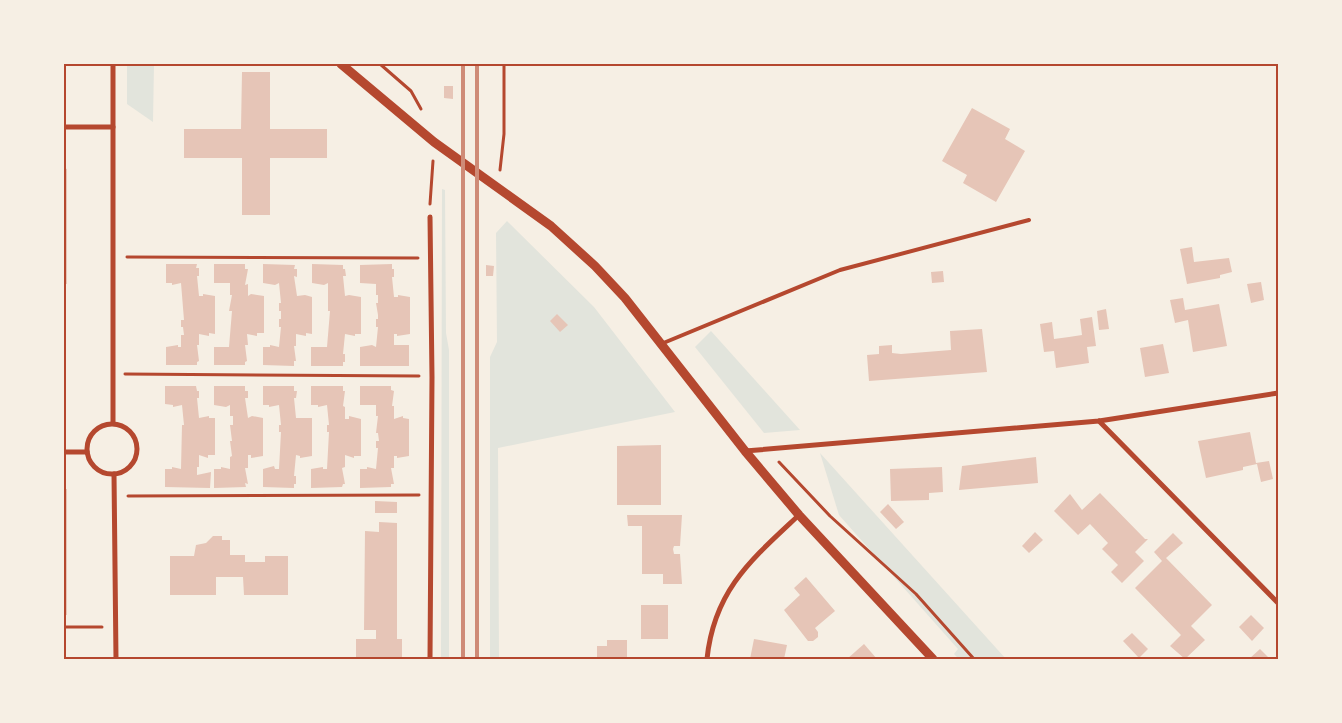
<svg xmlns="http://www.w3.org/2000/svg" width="1342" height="723" viewBox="0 0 1342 723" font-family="Overpass,sans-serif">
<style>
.green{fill:#e2e4dc}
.building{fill:#e6c5b7}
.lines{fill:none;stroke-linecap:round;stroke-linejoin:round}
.path{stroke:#b5482f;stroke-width:3}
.service{stroke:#b5482f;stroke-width:4}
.minor{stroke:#b5482f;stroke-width:5}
.tertiary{stroke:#b5482f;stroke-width:9}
.rail{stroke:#cf8b77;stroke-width:4}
.neatline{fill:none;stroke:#b5482f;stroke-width:2}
</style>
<rect width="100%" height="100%" fill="#f6efe4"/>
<g class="green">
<path d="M127 64H154L153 122 127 104Z"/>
<path d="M442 189 445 190 446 333 449 350V659H441Z"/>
<path d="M507 221 594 307 675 412 498 448 499 659H490V357L497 342 496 233Z"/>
<path d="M711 331 800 430 764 433 695 347Z"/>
<path d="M820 453 1006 659H959L954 654 958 649 839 515Z"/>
</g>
<g class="building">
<path d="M242 72H270V129H327V158H270V215H242V158H184V129H241Z"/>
<path d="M444 86H453V99L444 98Z"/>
<path d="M972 108 1010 129 1005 139 1025 151 996 202 963 183 967 175 942 161Z"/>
<path d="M64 168 67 169V284H64Z"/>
<path d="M1192 247 1194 262 1229 258 1232 272 1220 275V278L1187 284 1180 249Z"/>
<path d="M166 264H197L196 268H199V276H197L199 296H203V294L215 296V334L209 333V336L199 334V345H197L199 361 197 362V365H166V347L178 345V347H181V335H184L183 327H181V320H184L181 283 172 285V283H166Z"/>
<path d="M214 264H245V269H248L245 285 248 284V296L251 294 264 296V333H257V336L247 334 248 345H245L247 361 245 362V365H214V347H229L232 311H229L232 295H230V283H214Z"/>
<path d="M263 264 295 265 294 269H297V277L294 276 297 296 305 295 312 297V334L306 333V336L296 334V346H294L296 361H294V366L263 365V347H270V345L279 347 281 327H279V319H281V311H279V303H281L279 283 275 285 263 283Z"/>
<path d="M312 264 343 265V269H345L346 276H343L345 296 349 295 361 297V334H355V336L345 334 343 354H345V362H343V366H311V347H327L330 311H328V283L324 285 312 283Z"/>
<path d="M392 264V269H394V277H392L394 297H398V295L410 297V334L397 336V334H394V345H409V366H360V347L372 345 376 347 378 327H376V319H378V315L376 303H378V295H376V284L360 283V265Z"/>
<path d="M486 265 494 266 493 276H486Z"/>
<path d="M943 271 944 282 932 283 931 272Z"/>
<path d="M1261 282 1264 300 1251 303 1247 284Z"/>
<path d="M1183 298 1185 310 1219 304 1227 346 1193 352 1188 320 1175 323 1170 300Z"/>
<path d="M1106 309 1109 329 1099 330 1097 311Z"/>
<path d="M557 314 568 325 560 332 550 321Z"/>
<path d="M1092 317 1096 346 1087 347 1089 363 1056 368 1054 351 1044 352 1040 324 1052 322 1054 339 1069 337 1082 335 1080 319Z"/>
<path d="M982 329 987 372 869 381 867 355 879 354V346L892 345V353L901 354 951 350 950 331Z"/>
<path d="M1163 344 1169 373 1145 377 1140 348Z"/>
<path d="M165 386H196L197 391H199V398H197L199 418 209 416V418H215V455H208V458L199 455V467H197V475L211 472 210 488 165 487V469H172V467L181 469 182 425H184L182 405 173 407V405L165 404Z"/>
<path d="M214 386H245V391H248V398H245L248 418 252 416 263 418V456L251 458V455H248V468H245L248 484 245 483 246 487 214 488V469H221V467L230 469V457L232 456 230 441H232L230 425H233V416H230V405L226 407 214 405Z"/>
<path d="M263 386H294V391H297L296 398H294L296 418H312V456L300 458V456L296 455 294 476H296V484H294V488L263 487V469L274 466 275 469H279L281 432H279V425H281L279 405 269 407V405H263Z"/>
<path d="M311 386H343V391H345L343 406 345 407V419H349V416L361 419V456H354V458L345 455V467L342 468 345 484H343L342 487 311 488V469L323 467V469H327L329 432H327V425H329L327 405 318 407V405H311Z"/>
<path d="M360 386H391V390L394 391 392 406H394V419L403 416V418L409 419V456L397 458V456H394V468H391L394 484H391V487L360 488V469H367V467L376 469 378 448H376V441H379L378 433H376L378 416H376V405H360Z"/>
<path d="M1250 432 1256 463 1269 461 1273 479 1261 482 1257 464 1243 467V470L1206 478 1198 441Z"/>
<path d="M661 445V505H617V446Z"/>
<path d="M1036 457 1038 483 959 490 962 466Z"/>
<path d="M942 467 943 492 929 493V500L891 501 890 469Z"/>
<rect x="64" y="489" width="3" height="126"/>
<path d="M1100 493 1145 539H1148L1135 552 1144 561 1122 583 1111 572 1118 565 1102 549 1108 543 1090 524 1078 535 1054 511 1070 494 1082 510Z"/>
<path d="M375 501 397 502V513H375Z"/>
<path d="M888 504 904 522 896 529 880 512Z"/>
<path d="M627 515H682L680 546H674L673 549 674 554H680L682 584H663V574H642V526H628Z"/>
<path d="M379 522 397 523V639H402V659H356V639H376V630H364L365 531 379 532Z"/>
<path d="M1035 532 1043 540 1029 553 1022 546Z"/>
<path d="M1173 533 1183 543 1166 558 1212 605 1191 626 1205 640 1185 659 1170 646 1181 635 1135 588 1162 561 1154 552Z"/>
<path d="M213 536H222V540H230V555H245V562H265V556H288V595H244L243 577H216V595H170V556H194L196 545 206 543Z"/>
<path d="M806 577 835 611 815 628 818 632V637L813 641H808L784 610 800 595 794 588Z"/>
<rect x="641" y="605" width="27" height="34"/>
<path d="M1251 615 1264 628 1252 641 1239 627Z"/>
<path d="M1132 633 1148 649 1139 658 1123 641Z"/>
<path d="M754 639 787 645 784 659H750Z"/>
<path d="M607 640H627V659H597V646H607Z"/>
<path d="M864 644 877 659H847Z"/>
<path d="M1260 649 1270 659H1249Z"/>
</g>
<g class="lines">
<g class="path">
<path d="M380 64 411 91 421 109"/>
<path d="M500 170 504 134V64"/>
<path d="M430 204 433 161"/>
<path d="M127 257 418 258"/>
<path d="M125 374 419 376"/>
<path d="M779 462 830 516 916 594 974 659"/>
<path d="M128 496 419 495"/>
<path d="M64 627H102"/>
</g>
<path class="service" d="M661 344 840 270 1029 220"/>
<g class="minor">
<path d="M113 64V423"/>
<path d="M64 127H113"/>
<path d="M430 217 432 377 430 659"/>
<path d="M1099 421 1278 603"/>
<circle cx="112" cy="449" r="25"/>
<path d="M745 451 1099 421 1278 393"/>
<path d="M64 452H87"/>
<path d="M114 474 116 659"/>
<path d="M707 659C714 590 752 559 799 515"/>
</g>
<path class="tertiary" d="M341 64 434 142 551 226 595 266 625 298 745 451 799 515 933 659"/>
<g class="rail">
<path d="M463 64V659"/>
<path d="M477 659V64"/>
</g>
</g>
<rect width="1342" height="723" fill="none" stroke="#f6efe4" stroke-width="130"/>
<rect x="65" y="65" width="1212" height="593" class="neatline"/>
</svg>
